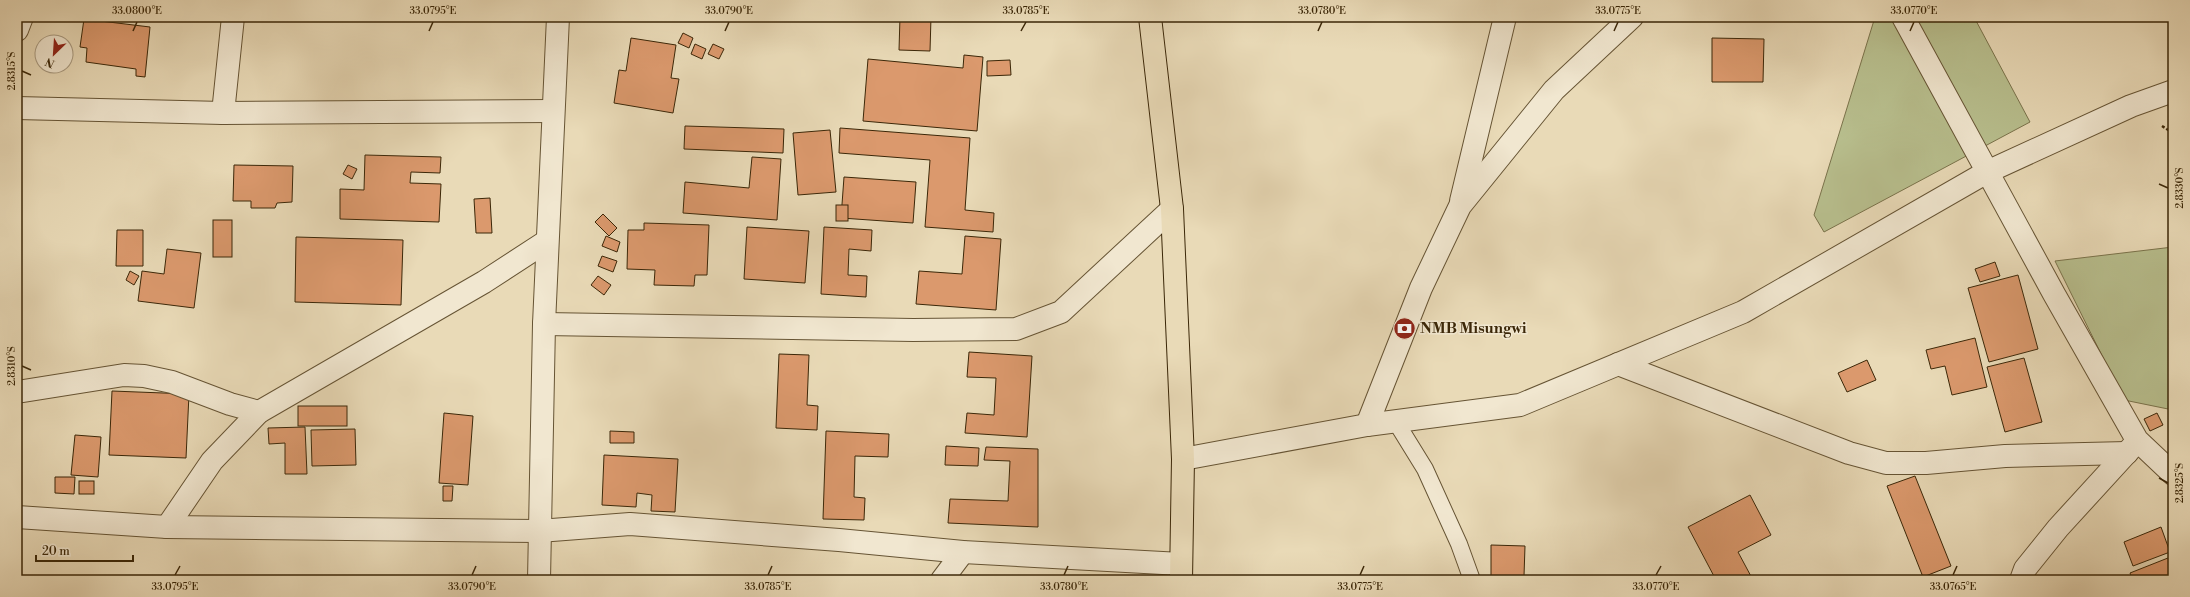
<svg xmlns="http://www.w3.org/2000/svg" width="2190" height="597" viewBox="0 0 2190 597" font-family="'Libre Bodoni',serif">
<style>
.green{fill:#b8bf8e;stroke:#7a734b}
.building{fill:#db996d;stroke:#3b2708}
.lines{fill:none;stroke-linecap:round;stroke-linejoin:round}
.service-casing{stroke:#665434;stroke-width:18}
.minor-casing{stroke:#665434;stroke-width:24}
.trunk-casing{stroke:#3b2708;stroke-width:24}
.path{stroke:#3b2708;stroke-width:2.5;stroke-dasharray:3 2;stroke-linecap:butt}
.service{stroke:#f1e7d0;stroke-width:16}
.minor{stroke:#f1e7d0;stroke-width:22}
.trunk{stroke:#e9dab7;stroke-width:22}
.ticks{fill:none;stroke:#3b2708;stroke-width:1.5}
.labels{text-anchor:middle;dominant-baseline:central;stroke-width:3;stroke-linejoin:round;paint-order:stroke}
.poi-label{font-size:15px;font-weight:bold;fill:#3b2708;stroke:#f1e7d0;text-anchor:start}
.neatline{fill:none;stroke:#3b2708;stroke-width:1.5}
.ticks-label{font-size:10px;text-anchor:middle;fill:#3b2708}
</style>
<rect width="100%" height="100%" fill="#e9dab7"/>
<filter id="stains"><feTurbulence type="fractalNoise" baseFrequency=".005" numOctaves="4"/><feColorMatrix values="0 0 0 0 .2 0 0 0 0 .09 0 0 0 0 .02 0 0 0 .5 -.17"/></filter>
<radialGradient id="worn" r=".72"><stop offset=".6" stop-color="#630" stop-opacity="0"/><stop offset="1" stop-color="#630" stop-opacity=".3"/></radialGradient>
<g class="green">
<path d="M1875 17H1974L2030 122 1824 232 1814 215Z"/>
<path d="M2173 247V410L2124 400 2055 261Z"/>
</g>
<g class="building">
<path d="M900 17H931L930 51 899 50Z"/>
<path d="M84 19 150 27 145 77 136 76V69L86 62 87 48 80 47Z"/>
<path d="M683 33 693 38 689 48 678 43Z"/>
<path d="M631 38 676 45 671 78 679 79 673 113 614 103 619 70 626 71Z"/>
<path d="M1712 38 1764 39 1763 82H1712Z"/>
<path d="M695 44 706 49 702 59 691 54Z"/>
<path d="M713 44 724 49 719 59 708 54Z"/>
<path d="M964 55 983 57 977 131 863 121 868 59 963 68Z"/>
<path d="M1010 60 1011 75 987 76V61Z"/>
<path d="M685 126 784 129 783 153 684 149Z"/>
<path d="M840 128 970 138 965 210 994 213 993 232 925 227 930 160 839 153Z"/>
<path d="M830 130 836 192 798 195 793 133Z"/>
<path d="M365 155 441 157 440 173 411 172 410 183 441 184 439 222 340 219V189L364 190Z"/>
<path d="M752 157 781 159 777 220 683 213 685 182 749 188Z"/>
<path d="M234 165 293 166 292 202 277 203 275 208H251V201H233Z"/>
<path d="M348 165 357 169 352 179 343 174Z"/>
<path d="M844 177 916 182 913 223 841 218Z"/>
<path d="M490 198 492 233H476L474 199Z"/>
<rect x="836" y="205" width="12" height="16"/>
<path d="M603 214 617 228 609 236 595 222Z"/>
<rect x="213" y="220" width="19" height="37"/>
<path d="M644 223 709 225 707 275H695L694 286 654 285 655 270 627 269 628 230H644Z"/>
<path d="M747 227 809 231 805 283 744 279Z"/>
<path d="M824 227 872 230 871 251 849 249 848 275 867 276 866 297 821 294Z"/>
<path d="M117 230H143V266H116Z"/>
<path d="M606 236 620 242 617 252 602 246Z"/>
<path d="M965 236 1001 239 996 310 916 304 919 271 962 274Z"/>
<path d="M296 237 403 240 401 305 295 302Z"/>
<path d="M167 249 201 253 194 308 138 301 142 271 164 274Z"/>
<path d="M602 256 617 261 613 272 598 266Z"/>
<path d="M1995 262 2000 276 1980 282 1975 269Z"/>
<path d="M130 271 139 276 134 285 126 280Z"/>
<path d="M2018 275 2038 349 1989 362 1968 288Z"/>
<path d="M598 276 611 285 604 295 591 285Z"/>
<path d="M1975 338 1987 387 1952 395 1945 366 1931 369 1926 350Z"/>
<path d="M969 352 1032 356 1027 437 965 433 967 413 994 415 996 378 967 377Z"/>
<path d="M779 354 809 355 807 405 818 406 817 430 776 428Z"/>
<path d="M2024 358 2042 422 2005 432 1987 367Z"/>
<path d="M1867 360 1876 380 1847 392 1838 373Z"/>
<path d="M112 391 189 394 186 458 109 455Z"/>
<rect x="298" y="406" width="49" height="20"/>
<path d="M444 413 473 416 468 485 439 483Z"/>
<path d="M2157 413 2163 425 2150 431 2144 419Z"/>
<path d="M305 427 307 474H285V443L269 444 268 428Z"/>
<path d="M355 429 356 465 312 466 311 430Z"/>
<path d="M610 431 634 432V443H610Z"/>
<path d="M826 431 889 434 888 457 855 456 854 497 865 498 864 520 823 519Z"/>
<path d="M75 435 101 437 98 477 71 475Z"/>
<path d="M946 446 979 448 978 466 945 465Z"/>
<path d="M986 447 1038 449V527L948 523 950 499 1008 501 1010 461 984 460Z"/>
<path d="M604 455 678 459 675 512 651 511 652 495 637 493 636 507 602 505Z"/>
<path d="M1915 476 1951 566 1923 577 1887 486Z"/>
<path d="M55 477H75L74 494 55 493Z"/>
<rect x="79" y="481" width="15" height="13"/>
<path d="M443 486H453L452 501H443Z"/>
<path d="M1750 495 1771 535 1738 552 1753 580H1716L1688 527Z"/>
<path d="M2161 527 2170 552 2133 566 2124 542Z"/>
<path d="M1491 545 1525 546 1524 576H1491Z"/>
<path d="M2173 556V580H2133L2130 573Z"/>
</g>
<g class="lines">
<defs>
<path id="service" d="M1396 422 1425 469 1459 544 1472 580"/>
<g id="minor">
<path d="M1903 17 2054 294 2137 440 2173 474"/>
<path d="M17 30 22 17"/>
<path d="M17 108 223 113 552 111"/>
<path d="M223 113 233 17"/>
<path d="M1461 201 1505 17"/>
<path d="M544 324 913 330 1016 329 1061 312 1172 209"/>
<path d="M1618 364 1849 453 1886 463H1926L2005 456 2127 453"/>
<path d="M17 392 124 375 144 376 172 382 230 404 259 412"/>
<path d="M1367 425 1421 288 1460 206 1554 90 1632 17"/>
<path d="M1183 459 1367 425 1520 405 1743 312 1987 172 2131 106 2173 91"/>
<path d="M17 517 167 527 539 531 630 524 839 540 963 552 1181 564"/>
<path d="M167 527 212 461 259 412 484 282 547 241"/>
<path d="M539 580 544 324 558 17"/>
<path d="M942 580 963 552"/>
<path d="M2021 580 2025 569 2058 528 2133 446"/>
</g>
<path id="trunk" d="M1150 17 1172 209 1183 459 1181 580"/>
</defs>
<use href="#service" class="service-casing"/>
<use href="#minor" class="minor-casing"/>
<use href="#trunk" class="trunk-casing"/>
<path class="path" d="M2162 126 2173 133"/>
<use href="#service" class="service"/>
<use href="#minor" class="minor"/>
<use href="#trunk" class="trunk"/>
</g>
<path class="ticks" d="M133 31 137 22M429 31 433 22M725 31 729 22M1021 31 1026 22M1318 31 1322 22M1614 31 1618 22M1910 31 1914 22M22 71 31 75M2159 184 2168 188M22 366 31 370M2159 478 2168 483M175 575 180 566M472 575 476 566M768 575 772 566M1064 575 1068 566M1360 575 1364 566M1656 575 1661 566M1953 575 1957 566"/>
<defs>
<symbol id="bank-disc" viewBox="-11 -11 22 22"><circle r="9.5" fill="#8f2418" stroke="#f1e7d0"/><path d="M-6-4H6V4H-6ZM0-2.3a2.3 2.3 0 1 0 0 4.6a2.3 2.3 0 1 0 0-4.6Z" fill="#fff"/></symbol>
</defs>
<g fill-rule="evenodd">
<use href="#bank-disc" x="1392" y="316" width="25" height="25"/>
</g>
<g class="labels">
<g class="poi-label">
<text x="1420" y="328">NMB Misungwi</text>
</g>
</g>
<rect width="2190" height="597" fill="none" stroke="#e9dab7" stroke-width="44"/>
<g transform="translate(54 54) rotate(205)"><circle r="19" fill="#f1e7d0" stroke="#a89a80"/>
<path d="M0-3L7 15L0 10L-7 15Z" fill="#8f2418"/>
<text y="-6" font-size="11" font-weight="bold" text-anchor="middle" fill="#3b2708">N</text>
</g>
<path d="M36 555v6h97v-6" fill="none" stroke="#3b2708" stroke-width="2"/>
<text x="42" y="555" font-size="12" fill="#3b2708" stroke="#f1e7d0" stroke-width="3" paint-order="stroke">20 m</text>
<rect x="22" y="22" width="2146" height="553" class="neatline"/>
<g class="ticks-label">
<text x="137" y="14">33.0800°E</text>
<text x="433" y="14">33.0795°E</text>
<text x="729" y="14">33.0790°E</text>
<text x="1026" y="14">33.0785°E</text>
<text x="1322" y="14">33.0780°E</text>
<text x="1618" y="14">33.0775°E</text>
<text x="1914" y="14">33.0770°E</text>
<text transform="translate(11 71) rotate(-90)" y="4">2.8315°S</text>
<text transform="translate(2179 188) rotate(-90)" y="4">2.8330°S</text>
<text transform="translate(11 366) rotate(-90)" y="4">2.8310°S</text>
<text transform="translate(2179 483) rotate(-90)" y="4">2.8325°S</text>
<text x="175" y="590">33.0795°E</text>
<text x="472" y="590">33.0790°E</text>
<text x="768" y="590">33.0785°E</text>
<text x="1064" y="590">33.0780°E</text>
<text x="1360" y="590">33.0775°E</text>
<text x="1656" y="590">33.0770°E</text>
<text x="1953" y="590">33.0765°E</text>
</g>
<rect width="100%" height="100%" filter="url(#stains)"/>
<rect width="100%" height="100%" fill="url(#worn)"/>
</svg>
